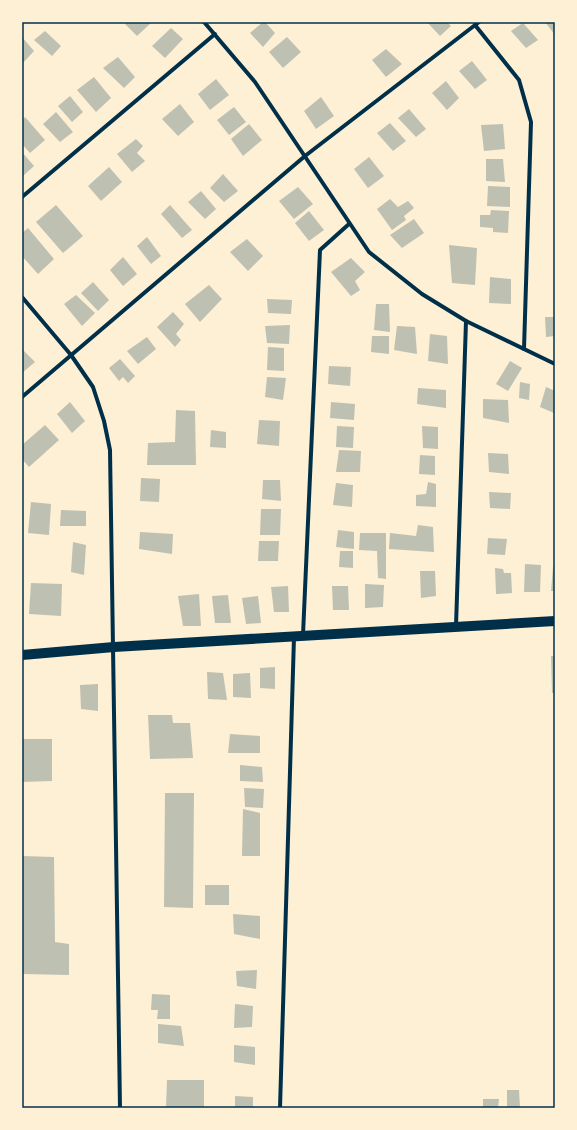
<svg xmlns="http://www.w3.org/2000/svg" width="577" height="1130" viewBox="0 0 577 1130" font-family="'IBM Plex Serif',serif">
<style>
.building{fill:#bec0b2}
.lines{fill:none;stroke-linecap:round;stroke-linejoin:round}
.minor{stroke:#003049;stroke-width:4}
.primary{stroke:#003049;stroke-width:10}
.neatline{fill:none;stroke:#003049;stroke-width:1.5}
</style>
<rect width="100%" height="100%" fill="#fdf0d5"/>
<g class="building">
<path d="M127 22H152L137 36 125 24Z"/>
<path d="M263 22H265L275 33 263 47 250 33Z"/>
<path d="M427 22H447L451 26 440 36Z"/>
<path d="M545 22H555V35Z"/>
<path d="M523 23 538 40 526 48 511 31Z"/>
<path d="M171 28 183 39 165 58 152 46Z"/>
<path d="M45 31 61 46 52 56 34 40Z"/>
<path d="M22 37 34 51 22 64Z"/>
<path d="M287 37 301 52 283 68 269 52Z"/>
<path d="M386 49 402 64 386 77 372 60Z"/>
<path d="M118 57 135 77 124 88 103 68Z"/>
<path d="M472 61 487 80 475 89 459 71Z"/>
<path d="M94 77 111 98 96 112 77 90Z"/>
<path d="M216 79 229 95 210 110 198 94Z"/>
<path d="M446 81 459 98 447 110 432 93Z"/>
<path d="M70 96 83 112 72 122 58 106Z"/>
<path d="M321 97 334 116 316 129 304 111Z"/>
<path d="M180 104 194 122 178 136 162 119Z"/>
<path d="M234 107 246 122 229 135 217 120Z"/>
<path d="M409 109 426 129 416 137 398 118Z"/>
<path d="M56 112 73 132 60 142 43 124Z"/>
<path d="M25 117 45 140 30 153 22 144V121Z"/>
<path d="M390 123 406 141 393 151 377 133Z"/>
<path d="M249 124 262 140 243 156 231 139Z"/>
<path d="M503 124 505 149 484 151 481 125Z"/>
<path d="M136 139 143 146 137 153 145 161 132 172 117 154Z"/>
<path d="M22 152 34 166 22 177Z"/>
<path d="M369 157 384 176 368 188 354 169Z"/>
<path d="M486 159H503L505 182 486 181Z"/>
<path d="M109 167 122 182 101 201 88 186Z"/>
<path d="M223 174 238 191 224 202 210 188Z"/>
<path d="M488 186 510 187V207L487 206Z"/>
<path d="M298 187 313 204 294 219 279 201Z"/>
<path d="M201 191 216 209 205 219 188 202Z"/>
<path d="M390 199 398 207 408 201 414 208 404 216 406 220 392 230 377 209Z"/>
<path d="M56 205 83 236 63 253 36 222Z"/>
<path d="M170 205 192 230 182 238 161 214Z"/>
<path d="M491 210 509 211 508 233 493 232V228L480 227V215H490Z"/>
<path d="M309 211 324 230 309 241 295 223Z"/>
<path d="M414 219 424 233 402 248 390 235Z"/>
<path d="M28 228 54 259 38 274 22 256V233Z"/>
<path d="M147 237 161 256 151 264 137 246Z"/>
<path d="M247 239 263 256 248 271 230 252Z"/>
<path d="M449 245 477 248 475 285 452 283Z"/>
<path d="M123 257 137 274 123 286 110 270Z"/>
<path d="M351 258 365 272 355 281 360 290 351 296 331 272Z"/>
<path d="M490 277 511 279V304L489 303Z"/>
<path d="M93 282 109 300 98 311 81 293Z"/>
<path d="M209 285 222 299 200 322 185 304Z"/>
<path d="M76 295 95 313 82 326 64 304Z"/>
<path d="M267 299 292 300 291 314 268 313Z"/>
<path d="M376 304H389L390 332 374 330Z"/>
<path d="M173 312 184 324 176 334 181 340 175 347 157 327Z"/>
<path d="M545 317H555V336L546 337Z"/>
<path d="M290 325 289 344 267 343 265 326Z"/>
<path d="M397 326 415 327 417 354 394 350Z"/>
<path d="M430 334 447 336 448 364 428 361Z"/>
<path d="M372 336H389V354L371 352Z"/>
<path d="M147 337 156 349 138 364 127 351Z"/>
<path d="M268 347 284 348V371L267 370Z"/>
<path d="M22 349 35 362 22 373Z"/>
<path d="M120 359 135 376 128 383 123 377 119 381 109 368Z"/>
<path d="M510 361 522 368 508 391 496 384Z"/>
<path d="M329 366 351 367 350 386 328 384Z"/>
<path d="M267 377 286 378 283 400 265 397Z"/>
<path d="M520 382 530 384 529 400 519 398Z"/>
<path d="M546 387 555 391 554 413 540 407Z"/>
<path d="M418 388 446 390V408L417 404Z"/>
<path d="M483 399 508 400 509 423 483 418Z"/>
<path d="M70 402 85 421 72 433 57 414Z"/>
<path d="M331 402 355 404 354 420 330 418Z"/>
<path d="M176 410 195 411 196 465H147L148 443 175 442Z"/>
<path d="M259 420 280 421 279 446 257 444Z"/>
<path d="M45 425 59 440 29 467 22 459V445Z"/>
<path d="M337 426 354 427 353 448 336 447Z"/>
<path d="M422 426 438 427V449L423 448Z"/>
<path d="M211 430 226 432V448L210 447Z"/>
<path d="M339 450 361 451 360 472H336Z"/>
<path d="M488 453 508 454 509 474 489 472Z"/>
<path d="M420 455 435 456V475L419 474Z"/>
<path d="M141 478 160 479 159 502 140 501Z"/>
<path d="M263 480H280L281 501 262 499Z"/>
<path d="M428 482 436 484V507L416 506V495L426 494Z"/>
<path d="M336 483 353 485 352 507 333 505Z"/>
<path d="M489 492 511 493 510 509 490 508Z"/>
<path d="M31 502 51 504 49 535 28 533Z"/>
<path d="M261 509H281L280 535H260Z"/>
<path d="M61 510 86 511V526H60Z"/>
<path d="M418 525 433 527 434 552 389 549 390 533 416 536Z"/>
<path d="M338 530 354 532V549L336 547Z"/>
<path d="M140 532 173 534 172 554 139 549Z"/>
<path d="M360 533H386V579L378 578 377 551 359 550Z"/>
<path d="M488 538 507 539 505 555 487 554Z"/>
<path d="M259 541H279L278 561H258Z"/>
<path d="M73 542 86 545 84 575 71 572Z"/>
<path d="M340 551H353V568L339 567Z"/>
<path d="M525 564 541 565 540 592H524Z"/>
<path d="M553 567H555V591H551Z"/>
<path d="M495 568 503 569 504 573H511L512 593 496 594Z"/>
<path d="M420 571H435L436 596 421 598Z"/>
<path d="M31 583 62 584 61 616 29 614Z"/>
<path d="M365 584 384 585 383 607 365 608Z"/>
<path d="M288 586 289 612H274L271 587Z"/>
<path d="M332 586H348L349 610H333Z"/>
<path d="M199 594 201 626H183L178 596Z"/>
<path d="M228 595 231 623H215L212 596Z"/>
<path d="M258 596 261 623 246 624 242 598Z"/>
<path d="M551 656H555V693H552Z"/>
<path d="M275 667V689L260 688V668Z"/>
<path d="M207 672 223 673 227 700 208 699Z"/>
<path d="M250 673 251 698 233 697V674Z"/>
<path d="M98 684V711L81 709 80 685Z"/>
<path d="M148 715H172L173 723H190L193 758 150 759Z"/>
<path d="M230 734 260 736V753H228Z"/>
<path d="M22 739H52V781L22 782Z"/>
<path d="M240 765 262 767 263 782 240 781Z"/>
<path d="M244 788 264 789 263 808 245 807Z"/>
<path d="M165 793H194L193 908 164 907Z"/>
<path d="M243 809 260 813V856H242Z"/>
<path d="M22 856 54 857 55 942 69 944V975L22 974Z"/>
<rect x="205" y="885" width="24" height="20"/>
<path d="M233 914 260 916V939L234 934Z"/>
<path d="M257 970 256 989 237 986 236 971Z"/>
<path d="M152 994 170 995V1019H157L158 1010H151Z"/>
<path d="M235 1004 253 1006 252 1027 234 1028Z"/>
<path d="M158 1024 181 1026 184 1046 158 1043Z"/>
<path d="M234 1045 255 1047V1065L234 1062Z"/>
<path d="M167 1080H204V1108H166Z"/>
<path d="M507 1090H519L520 1108H507Z"/>
<path d="M235 1096 253 1097V1108H235Z"/>
<path d="M483 1099H499L498 1108H483Z"/>
</g>
<g class="lines">
<g class="minor">
<path d="M204 22 255 82 369 252 422 294 466 321 555 364"/>
<path d="M475 25 519 80 531 122 524 349"/>
<path d="M22 197 215 34"/>
<path d="M22 297 71 355 93 387 104 421 110 450 120 1108"/>
<path d="M22 397 305 156 479 22"/>
<path d="M456 626 466 321"/>
<path d="M303 635 320 250 349 224"/>
<path d="M280 1108 294 637"/>
</g>
<path class="primary" d="M22 655 114 647 555 621"/>
</g>
<rect width="577" height="1130" fill="none" stroke="#fdf0d5" stroke-width="46"/>
<rect x="23" y="23" width="531" height="1084" class="neatline"/>
</svg>
